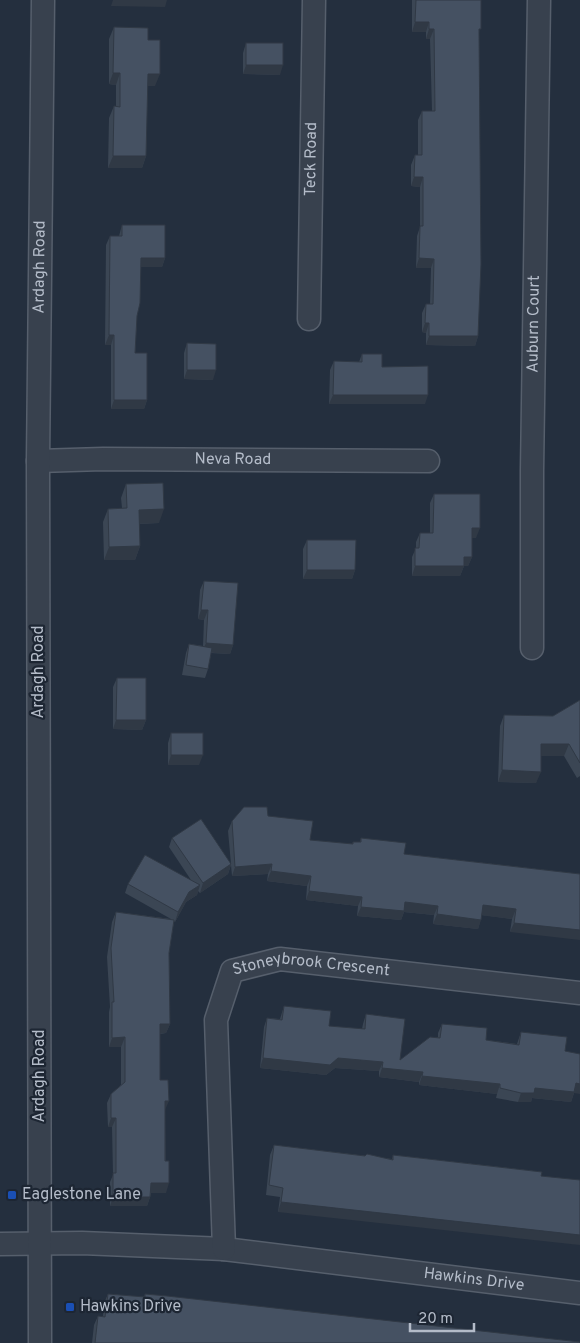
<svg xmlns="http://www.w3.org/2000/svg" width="580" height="1343" viewBox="0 0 580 1343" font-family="Overpass,sans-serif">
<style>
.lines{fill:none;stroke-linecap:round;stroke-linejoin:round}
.minor-casing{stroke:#565f6c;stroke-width:25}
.minor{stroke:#38414e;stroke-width:22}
.wall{fill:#3b4654}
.shaded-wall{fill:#303945}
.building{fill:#455162;stroke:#303945}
.transit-dot{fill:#1a4fb4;stroke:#1d2633;stroke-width:2}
.labels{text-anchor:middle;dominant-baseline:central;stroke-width:4.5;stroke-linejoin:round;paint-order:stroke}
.street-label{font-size:16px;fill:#b4bcc9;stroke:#1d2633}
.poi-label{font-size:16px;fill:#b4bcc9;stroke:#1d2633;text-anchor:start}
</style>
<rect width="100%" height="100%" fill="#242f3e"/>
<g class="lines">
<defs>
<g id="minor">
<path id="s1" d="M309 319 314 0"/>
<path id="s2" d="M38 461 103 459 428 461"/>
<path id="s3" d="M532 648V471L539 0"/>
<path id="s4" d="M0 1244 82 1243 224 1249 580 1293"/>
<path id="s5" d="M224 1249 216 1020 232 971 280 959 580 993"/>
<path id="s6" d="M40 1343 38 461 43 0"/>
</g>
</defs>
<use href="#minor" class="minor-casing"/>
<use href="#minor" class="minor"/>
</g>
<g class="wall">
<path d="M412 0H481L479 34 478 336 475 346 426 345V333L422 332V313L426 304H430L431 268H416L417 236 420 227V187L411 186V165L415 155H418V120L422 111H432L430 39H426V32H412Z"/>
<path d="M114 27 148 40 155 86H147L146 156 142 168H108L109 118 114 106H116V85L109 84V39Z"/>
<path d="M246 43 280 75 243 74V53Z"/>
<path d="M122 225 165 258 162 267H141L137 316 135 353 147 400 144 409H111V345H105L106 245 110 236H119Z"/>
<path d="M187 343 213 380 184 379V353Z"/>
<path d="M362 354 382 367 425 404H329L330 370 334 361 359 362Z"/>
<path d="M126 484 159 523 139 524 140 546 135 560H104L103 522 108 509 122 508 121 498Z"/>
<path d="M434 494 476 538H472V557L468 566H464L460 576H412V557L416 548V542L420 533H430V503Z"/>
<path d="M307 540 355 570 352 579H303V549Z"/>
<path d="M204 581 233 645 230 654 211 653 208 669 205 678 182 675 186 653 189 644 203 646 204 620 198 619 200 590Z"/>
<path d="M117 678 146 720 142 730 113 729V687Z"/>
<path d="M580 700V776L577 778 564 756H541L536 783 498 782 500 726 504 715 553 716Z"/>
<path d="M171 733 199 765H168V743Z"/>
<path d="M268 816 310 840 352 844 353 842H360L361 838 404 854 580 874 510 932 512 919 482 915 478 929 433 924 434 915 404 912 401 920 357 916 358 906 306 900 307 886 267 881 268 874 232 876 231 865 228 874 200 893 198 891 197 895 186 902 175 922 174 921 169 953 170 1024 166 1033 160 1034V1080L165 1110V1111L166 1193H151L150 1197 147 1206H110V1182L113 1175 112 1127H108L107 1103 111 1094 121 1085V1047H109V1012L110 1007 107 957 112 922 116 912 171 919 125 893 128 884 191 880 169 847 172 838 231 864 228 831 232 821Z"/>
<path d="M284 1006 329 1026 362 1029 363 1024 366 1014 400 1060 438 1037V1033L442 1024 486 1040 517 1044 521 1032 565 1051 574 1093 571 1102 532 1098 531 1102H518L496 1098 497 1094 419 1085V1082L379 1077V1071L335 1068 326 1075 260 1068 264 1027 267 1018 280 1019Z"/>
<path d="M274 1145 392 1159 393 1155 542 1172 278 1212 280 1197 266 1195 270 1155Z"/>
<path d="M108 1294 144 1297 145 1294 580 1343H92L94 1325 98 1316H103L104 1303Z"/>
</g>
<g class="shaded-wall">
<path d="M113 0H167L165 7 111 6Z"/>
<path d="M415 22H429L426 32H412Z"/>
<path d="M429 29H434L430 39H426Z"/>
<path d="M246 65H283L280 75 243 74Z"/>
<path d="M113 73H120L116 85 109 84Z"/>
<path d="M148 74H160L155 86H143Z"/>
<path d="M113 156H146L142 168H108Z"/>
<path d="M414 177H423L420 187 411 186Z"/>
<path d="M141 258H165L162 267H137Z"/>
<path d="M419 258 434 259 431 268H416Z"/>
<path d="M425 323H429L426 333 422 332Z"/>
<path d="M109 335H114L111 345H105Z"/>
<path d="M429 336H478L475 346 426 345Z"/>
<path d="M187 370H216L213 380 184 379Z"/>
<path d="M333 395H428L425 404H329Z"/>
<path d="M114 400H147L144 409H111Z"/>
<path d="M164 509 159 523 134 524 139 510Z"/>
<path d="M472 528H480L476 538H468Z"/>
<path d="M140 546 135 560H104L109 547Z"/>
<path d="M464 557H472L468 566H460Z"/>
<path d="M415 566H464L460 576H412Z"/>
<path d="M307 570H355L352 579H303Z"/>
<path d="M201 610H208L204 620 198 619Z"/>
<path d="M206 643 233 645 230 654 202 652Z"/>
<path d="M116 720H146L142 730 113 729Z"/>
<path d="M541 744H569L564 756H537Z"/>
<path d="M171 755H203L199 765H168Z"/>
<path d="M502 770 541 772 536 783 498 782Z"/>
<path d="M231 864 228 874 200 893 203 883Z"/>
<path d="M272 864 268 874 232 876 235 867Z"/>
<path d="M271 871 311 876 307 886 267 881Z"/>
<path d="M200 885 197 895 186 902 175 922 178 912 189 892Z"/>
<path d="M309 891 362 897 358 906 306 900Z"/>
<path d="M405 902 438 906 434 915 404 912 401 920 357 916 361 907Z"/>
<path d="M483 905 516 909 512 919 479 915Z"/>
<path d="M437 914 481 920 478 929 433 924Z"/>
<path d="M514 923 580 930V940L510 932Z"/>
<path d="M160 1024H170L166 1033 156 1034Z"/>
<path d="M125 1037 121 1047H109L112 1038Z"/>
<path d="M263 1058H338L383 1062 379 1071 335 1068 326 1075 260 1068Z"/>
<path d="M382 1068 423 1072 419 1082 379 1077Z"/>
<path d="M422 1076 500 1084 497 1094 419 1085Z"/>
<path d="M576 1083 580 1084V1094L574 1093 571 1102 532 1098 531 1102H518L521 1093 535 1088Z"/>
<path d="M165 1101H169L165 1110 161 1111Z"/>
<path d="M111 1118H116L112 1127H108Z"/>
<path d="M151 1183H169L166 1193H148Z"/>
<path d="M113 1197H150L147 1206H110Z"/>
<path d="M281 1202 580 1235V1245L278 1212Z"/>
</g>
<g class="building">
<path d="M416 0H481V29H479L481 264 478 336H429V323H425L426 304H433L434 259 419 258 420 226H423V177H414L415 155H422V111H435L434 29H429V22H415Z"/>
<path d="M114 27 148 28V40H160V74H148L146 156H113L114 106 120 107V73H113Z"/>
<rect x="246" y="43" width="37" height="22"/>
<path d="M122 225H165V258H141L140 303 137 316 135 353H147V400H114V335H109L110 236H122Z"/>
<path d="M187 343 216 344V370H187Z"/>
<path d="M362 354H382V367L428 366V395H333L334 361 362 362Z"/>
<path d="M163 483 164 509 139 510 140 546 109 547 108 509 127 508 126 484Z"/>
<path d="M434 494H480V528H472V557H464V566H415V548H419L420 533H433Z"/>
<path d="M307 540H356L355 570H307Z"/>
<path d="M204 581 238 583 233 645 206 643 208 610H201Z"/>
<path d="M189 644 212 648 208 669 186 665Z"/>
<path d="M117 678H146V720H116Z"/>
<path d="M580 700V763L569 744H541V772L502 770 504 715 553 716Z"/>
<rect x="171" y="733" width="32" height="22"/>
<path d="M244 807H267L268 816 313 821 310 840 353 844V842H361V838L406 843 404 854 580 874V930L514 923 516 909 483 905 481 920 437 914 438 906 405 902 404 911 361 907 362 897 309 891 311 876 271 871 272 864 235 867 232 821Z"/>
<path d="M201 819 231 864 203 883 172 838Z"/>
<path d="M145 855 200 885 189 892 178 912 128 884Z"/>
<path d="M116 912 174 920 169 953 170 1024H160V1080H168L169 1101H165V1161H169V1183H151L150 1197H113V1173H116V1118H111V1094L125 1082V1037L112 1038V1002H114L111 948Z"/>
<path d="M284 1006 331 1011 329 1026 365 1029 366 1014 405 1019 400 1060 430 1037 440 1038 442 1024 487 1028 486 1040 519 1045 521 1032 567 1037 565 1051 580 1054V1084L576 1083 574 1092 535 1088 534 1093H521L500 1088V1084L422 1076 423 1072 382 1068 383 1062 338 1058 330 1065 263 1058 267 1018 282 1020Z"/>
<path d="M274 1145 365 1156 367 1154 393 1160V1155L542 1172 541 1176 580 1180V1235L281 1202 283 1188 269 1185Z"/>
<path d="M108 1294 145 1297V1294L167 1296 580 1342V1343H95L98 1316 105 1317Z"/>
</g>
<g class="transit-dot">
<rect x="7" y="1190" width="10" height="10" rx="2.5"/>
<rect x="65" y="1302" width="10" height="10" rx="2.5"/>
</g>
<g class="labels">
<g class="street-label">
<text stroke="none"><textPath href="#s1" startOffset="160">Teck Road</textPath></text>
<text stroke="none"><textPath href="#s6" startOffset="1076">Ardagh Road</textPath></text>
<text stroke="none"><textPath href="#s3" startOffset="324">Auburn Court</textPath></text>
<text stroke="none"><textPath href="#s2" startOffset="195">Neva Road</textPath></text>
<text transform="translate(39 672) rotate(-90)">Ardagh Road</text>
<text stroke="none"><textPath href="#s5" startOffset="361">Stoneybrook Crescent</textPath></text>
<text transform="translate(40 1076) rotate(-90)">Ardagh Road</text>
<text stroke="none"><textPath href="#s4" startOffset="476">Hawkins Drive</textPath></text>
</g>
<g class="poi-label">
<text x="22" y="1195">Eaglestone Lane</text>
<text x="80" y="1307">Hawkins Drive</text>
</g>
</g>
<path d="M410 1323v8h64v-8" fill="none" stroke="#b4bcc9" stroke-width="2.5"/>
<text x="418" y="1323" font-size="15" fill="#b4bcc9" stroke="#1d2633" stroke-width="4" paint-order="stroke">20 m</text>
</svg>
